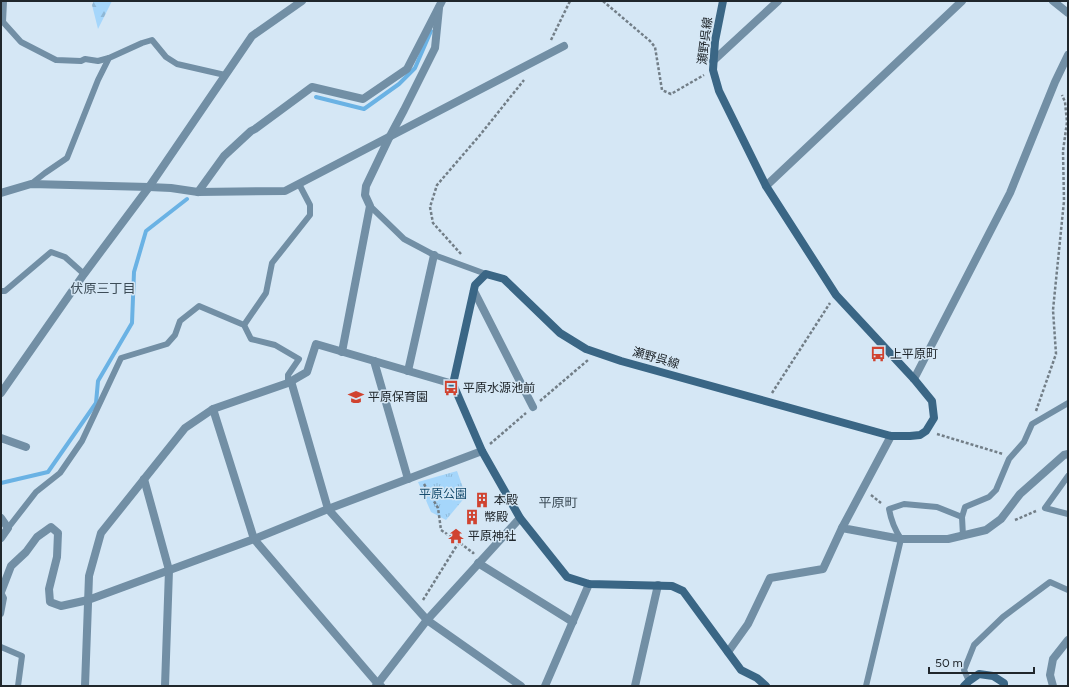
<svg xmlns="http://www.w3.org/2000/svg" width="1069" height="687" viewBox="0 0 1069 687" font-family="Figtree,'Noto Sans JP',sans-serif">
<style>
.forest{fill:url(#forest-firs)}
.park{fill:url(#park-tufts)}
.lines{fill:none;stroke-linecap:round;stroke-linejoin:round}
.stream{stroke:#6ab2e4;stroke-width:4}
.path{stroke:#727e87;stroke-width:2.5;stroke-dasharray:3 2;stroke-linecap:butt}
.lane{stroke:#728fa5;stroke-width:6}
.street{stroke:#728fa5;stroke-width:8}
.secondary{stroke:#3a6685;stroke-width:8}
.labels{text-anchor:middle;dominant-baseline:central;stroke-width:3;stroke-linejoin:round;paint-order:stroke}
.street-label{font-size:12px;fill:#20272c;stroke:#d5e7f5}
.poi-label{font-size:12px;fill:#20272c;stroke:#d5e7f5;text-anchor:start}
.park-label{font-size:12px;fill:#164c6e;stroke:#d5e7f5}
.neighbourhood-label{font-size:13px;fill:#3c4c57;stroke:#d5e7f5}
</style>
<defs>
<pattern id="forest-firs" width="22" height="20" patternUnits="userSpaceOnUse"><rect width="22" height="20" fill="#a5d6fb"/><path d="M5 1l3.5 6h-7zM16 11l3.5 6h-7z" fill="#8eb8d7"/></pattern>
<pattern id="park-tufts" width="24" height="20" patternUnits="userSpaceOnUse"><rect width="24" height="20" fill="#a5d6fb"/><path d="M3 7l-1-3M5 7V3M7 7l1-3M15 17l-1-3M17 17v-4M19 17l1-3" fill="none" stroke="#8eb8d7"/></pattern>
</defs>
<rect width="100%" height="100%" fill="#d5e7f5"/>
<path class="forest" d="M94 1H112L98 29 92 5Z"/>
<path class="park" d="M457 471 466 496 446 520 431 512 418 482Z"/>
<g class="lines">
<g class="stream">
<path d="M316 97 364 109 399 84 415 68 431 31"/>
<path d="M1 483 48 472 96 403 98 381 132 323 134 272 146 231 187 199"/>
</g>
<g class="path">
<path d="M603 1 650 41 655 47 662 90 671 94 704 75"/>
<path d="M551 40 570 1"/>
<path d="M461 254 433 223 430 207 437 185 480 135 524 80"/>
<path d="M772 393 830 303"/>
<path d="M540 401 588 360"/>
<path d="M1036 411 1056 354 1053 310 1064 201 1063 151 1067 122 1065 102 1062 95"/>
<path d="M937 434 1003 454"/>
<path d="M490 444 526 413"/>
<path d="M424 484 438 508 441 530 459 542"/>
<path d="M871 495 881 503"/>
<path d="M1015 520 1036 511"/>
<path d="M423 600 459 542 473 553 474 552"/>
</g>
<g class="lane">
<path d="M4 1 3 22 21 42 56 60 81 61 85 59 98 61 109 58"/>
<path d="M31 184 45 173 67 158 98 80 109 58 142 43 152 40 166 57 177 64 225 75"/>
<path d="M370 206 404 239 434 255 486 274"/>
<path d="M1 291H5L51 252 65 257 84 274"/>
<path d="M244 325 266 293 272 263 310 215V205L299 184"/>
<path d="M1068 476 1045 508 1068 514"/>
<path d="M8 528 36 492 60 473 82 441 121 358 167 344 175 335 180 321 199 306 244 325 251 339 275 345 299 359 288 375V383"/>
<path d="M963 536 962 517 965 507 989 497 996 490 1009 459 1024 442 1032 424 1068 403"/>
<path d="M1 592 4 598 1 614"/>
<path d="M1 647 22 656 18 686"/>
<path d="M969 681 964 670 974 645 1003 617 1050 582 1068 590"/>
<path d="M866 686 901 539C895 530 891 520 889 509L904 504 937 507 962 517"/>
</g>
<g class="street">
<path d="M1053 1 1068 13"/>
<path d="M713 61 778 1"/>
<path d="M766 186 962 1"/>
<path d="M198 192 224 156 251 131 255 129 312 87 363 99 407 69 442 1"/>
<path d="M1 193 31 184 149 187 171 188 198 192 285 191 564 46"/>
<path d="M474 291 533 407"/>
<path d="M342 352 370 206 365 195 366 186 389 138 404 110 435 48 439 8"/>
<path d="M374 361 408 479"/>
<path d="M408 371 434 255"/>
<path d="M914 379 1010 193 1055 82 1068 55"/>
<path d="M291 381 328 509 427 620 521 686"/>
<path d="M1 393 84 274 149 187 252 36 302 1"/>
<path d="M213 409 254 539 378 684 381 686"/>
<path d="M891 436 842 528 901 539H948L986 530 1001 519 1020 494 1064 455 1068 454"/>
<path d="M1 438 26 447"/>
<path d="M144 479 169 570 165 686"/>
<path d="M1 518 8 528 1 538"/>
<path d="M478 563 573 622"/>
<path d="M1 592 11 566 26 552 37 537 51 527 58 533 57 557 49 589 50 602 61 606 88 600 254 539 328 509 482 451"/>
<path d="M728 652 748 624 770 578 823 569 842 528"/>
<path d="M85 686 89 576 101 533 185 428 213 409 288 383 307 372 316 344 453 384"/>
<path d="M376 686 427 620 520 518"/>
<path d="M545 686 589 584"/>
<path d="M635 686 658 585"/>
<path d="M1053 686 1050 675 1053 659 1068 640"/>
</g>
<g class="secondary">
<path d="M723 1 715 41 713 70 719 91 766 186 836 295 914 379 932 401 934 418 926 431 920 435 910 436H891L621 361 586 349 560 333 504 279 486 274 475 285 453 384 482 451 520 518 567 577 589 584 672 586 683 591 741 670 757 678 766 686"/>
<path d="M964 686 969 681 979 674 993 676 1004 683V686"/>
</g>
</g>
<defs>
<symbol id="bus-bare" viewBox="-9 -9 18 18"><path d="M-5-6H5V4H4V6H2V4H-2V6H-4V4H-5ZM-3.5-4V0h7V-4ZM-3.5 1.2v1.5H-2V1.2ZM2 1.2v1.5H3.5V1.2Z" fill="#d04330" stroke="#d5e7f5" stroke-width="2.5" paint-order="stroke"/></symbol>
<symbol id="school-bare" viewBox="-9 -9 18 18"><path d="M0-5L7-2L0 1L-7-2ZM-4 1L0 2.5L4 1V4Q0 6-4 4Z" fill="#d04330" stroke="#d5e7f5" stroke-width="2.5" paint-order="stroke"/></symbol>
<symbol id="building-bare" viewBox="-9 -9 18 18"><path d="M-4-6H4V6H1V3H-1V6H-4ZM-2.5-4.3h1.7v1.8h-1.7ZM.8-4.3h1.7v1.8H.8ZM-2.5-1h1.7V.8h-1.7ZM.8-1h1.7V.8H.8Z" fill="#d04330" stroke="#d5e7f5" stroke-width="2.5" paint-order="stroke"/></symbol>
<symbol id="temple-bare" viewBox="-9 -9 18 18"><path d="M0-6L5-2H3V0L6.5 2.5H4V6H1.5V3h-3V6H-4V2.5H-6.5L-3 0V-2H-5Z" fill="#d04330" stroke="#d5e7f5" stroke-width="2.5" paint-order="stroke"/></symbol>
</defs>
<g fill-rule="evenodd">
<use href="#bus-bare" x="867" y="343" width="22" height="22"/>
<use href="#bus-bare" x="440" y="377" width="22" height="22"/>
<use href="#school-bare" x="345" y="386" width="22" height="22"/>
<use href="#building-bare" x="471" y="489" width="22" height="22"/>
<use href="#building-bare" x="461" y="506" width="22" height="22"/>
<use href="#temple-bare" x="445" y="525" width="22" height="22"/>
</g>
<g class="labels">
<g class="street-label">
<text transform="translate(705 41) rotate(-83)">瀬野呉線</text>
<text transform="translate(656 358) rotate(16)">瀬野呉線</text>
</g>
<g class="poi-label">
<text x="890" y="354">上平原町</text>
<text x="463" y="388">平原水源池前</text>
<text x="368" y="397">平原保育園</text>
<text x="494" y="500">本殿</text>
<text x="484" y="517">幣殿</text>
<text x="468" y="536">平原神社</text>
</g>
<g class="park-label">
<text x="443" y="494">平原公園</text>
</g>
<g class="neighbourhood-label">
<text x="103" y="288">伏原三丁目</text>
<text x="558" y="502">平原町</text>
</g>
</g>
<rect width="1069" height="687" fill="none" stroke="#20272c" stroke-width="4"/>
<path d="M929 667v6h105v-6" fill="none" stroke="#20272c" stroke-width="2"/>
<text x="935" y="667" font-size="12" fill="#20272c" stroke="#d5e7f5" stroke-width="3" paint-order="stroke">50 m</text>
</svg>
